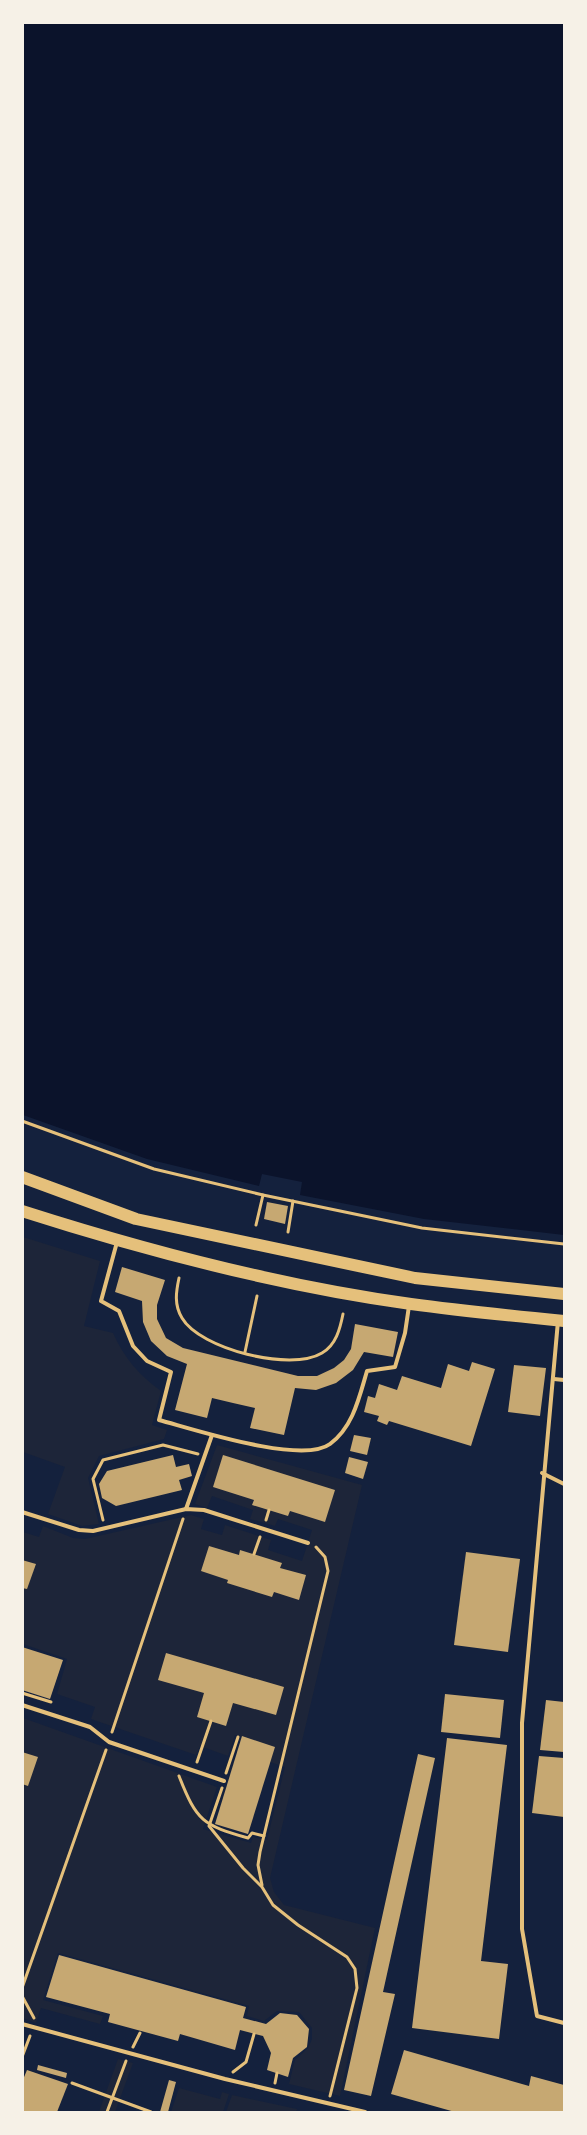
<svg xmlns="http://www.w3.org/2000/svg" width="587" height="2135" viewBox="0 0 587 2135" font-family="Lato,sans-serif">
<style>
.green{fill:#1d2539}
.water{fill:#0b132b}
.building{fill:#c6a872}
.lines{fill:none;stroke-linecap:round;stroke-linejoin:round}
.path{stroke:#e5c07b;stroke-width:3}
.service{stroke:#e5c07b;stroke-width:4}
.primary{stroke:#e5c07b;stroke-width:12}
</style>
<rect width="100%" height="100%" fill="#14213d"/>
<g class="green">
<path d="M23 1237 100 1261 84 1326 113 1333C124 1358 139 1375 161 1391L152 1425 167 1430 164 1439 99 1456 88 1478 99 1524 82 1526 48 1514 65 1467 23 1452Z"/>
<path d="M217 1445 362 1485 270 1878 274 1892 284 1905 375 1928 340 2096 289 2084 295 2060 308 2048 312 2039V2028L299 2012 277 2011 264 2021 247 2016 249 2006 58 1953 43 2000 103 2016 100 2024 41 2008 36 2023 23 2018V1718L217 1787 203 1829 251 1843 253 1837 267 1840 285 1767 270 1762 275 1747 235 1735 228 1756 200 1746 196 1755 91 1719 95 1707 57 1694 67 1659 23 1644V1532L39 1537 43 1526 73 1538 85 1539 191 1515 204 1519 201 1529 222 1535 225 1525 271 1540 268 1550 302 1561 312 1530 278 1519 275 1526 250 1519 253 1510 212 1496 207 1508 195 1504Z"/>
<path d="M118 2059 133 2063 115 2112H99Z"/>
<path d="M179 2088 220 2099 222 2092 229 2094 223 2112H171Z"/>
<path d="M232 2095 297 2109 296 2112H226Z"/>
</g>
<path class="water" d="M23 22 564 23V1235L424 1219 300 1195 302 1182 262 1174 259 1186 147 1159 23 1115Z"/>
<g class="building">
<path d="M267 1202 288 1206 285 1224 264 1219Z"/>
<path d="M122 1267 165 1280 157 1305V1319L166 1338 183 1348 298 1376H317L334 1368 344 1360 351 1349 355 1324 398 1332 393 1357 364 1352 353 1370 336 1383 316 1390 295 1388 284 1435 250 1428 255 1408 233 1403 212 1398 207 1418 175 1410 187 1364 167 1356 151 1341 143 1322 142 1301 115 1292Z"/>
<path d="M472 1362 495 1369 471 1446 389 1421 387 1425 377 1421 379 1416 364 1412 368 1396 375 1398 379 1384 397 1390 402 1376 441 1388 448 1364 469 1371Z"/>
<path d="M514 1365 546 1368 540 1416 508 1412Z"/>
<path d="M354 1435 371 1438 367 1455 350 1451Z"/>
<path d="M173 1455 176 1467 189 1464 192 1476 179 1480 182 1490 116 1506 102 1498 99 1484 107 1471Z"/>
<path d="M223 1455 335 1490 325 1522 290 1511 288 1516 252 1505 254 1500 213 1487Z"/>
<path d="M349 1457 368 1462 363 1479 345 1473Z"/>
<path d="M209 1546 239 1555 240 1550 282 1563 280 1568 306 1575 299 1600 274 1592 272 1597 227 1583 228 1580 201 1571Z"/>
<path d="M466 1552 520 1559 508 1652 454 1645Z"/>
<path d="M22 1560 36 1564 27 1589 22 1588Z"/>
<path d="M22 1647 63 1660 50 1699 22 1690Z"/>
<path d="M166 1653 284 1687 276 1715 233 1703 226 1726 197 1717 204 1693 158 1680Z"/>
<path d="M445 1694 504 1700 500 1738 441 1732Z"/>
<path d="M546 1700 564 1702V1752L540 1750Z"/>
<path d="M242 1736 275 1747 248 1834 215 1824Z"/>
<path d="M447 1738 507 1745 481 1961 508 1964 499 2039 412 2028Z"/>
<path d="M22 1752 38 1757 28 1786 22 1784Z"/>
<path d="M418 1754 435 1758 383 1992 395 1994 371 2096 344 2090Z"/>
<path d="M539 1756 564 1758V1817L532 1813Z"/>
<path d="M59 1955 246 2007 243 2018 266 2024 280 2013 297 2015 309 2029 307 2047 293 2058 288 2077 267 2070 271 2053 263 2036 240 2030 235 2050 180 2034 178 2041 108 2022 110 2014 46 1997Z"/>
<path d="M404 2050 529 2086 531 2076 564 2085V2112H455L391 2094Z"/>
<path d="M38 2065 67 2073 66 2078 37 2070Z"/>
<path d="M27 2070 68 2084 57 2112H22V2082Z"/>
<path d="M169 2080 176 2082 168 2112H160Z"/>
</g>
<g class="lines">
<g class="path">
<path d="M22 1121 154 1169 263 1195 422 1228 564 1244"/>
<path d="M256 1225 263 1195"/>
<path d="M288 1232 293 1201"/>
<path d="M179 1278C176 1292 174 1305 182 1318 200 1349 291 1372 322 1353 336 1345 340 1329 343 1314"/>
<path d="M245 1352 257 1296"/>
<path d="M103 1520 93 1479 103 1460 163 1445 198 1454"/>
<path d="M266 1520 269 1510"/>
<path d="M254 1554 260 1537"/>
<path d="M22 1693 51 1702"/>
<path d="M112 1732 183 1519"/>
<path d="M197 1762 211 1721"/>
<path d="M226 1773 238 1737"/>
<path d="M179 1776C197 1822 203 1825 248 1838L252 1833 264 1836"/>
<path d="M222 1788 209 1826 243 1868 262 1887 273 1905 298 1925 347 1957 355 1969 357 1988 330 2096"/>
<path d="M262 1885 258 1865 260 1852 328 1571 325 1557 316 1547"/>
<path d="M22 1988 106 1750"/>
<path d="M22 1996 34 2018"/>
<path d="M133 2047 140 2033"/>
<path d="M22 2057 30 2036"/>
<path d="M233 2072 246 2062 254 2034"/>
<path d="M72 2083 151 2112"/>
<path d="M275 2083 277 2073"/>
<path d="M107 2112 126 2061"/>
</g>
<g class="service">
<path d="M117 1242 101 1301 119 1311 133 1346 147 1361 171 1372 159 1420C193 1429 302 1465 330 1444 353 1427 359 1398 367 1371L395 1367 405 1333 409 1306"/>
<path d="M558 1321 522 1723V1929L537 2016 564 2023"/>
<path d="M554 1379 564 1380"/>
<path d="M542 1473 564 1484"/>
<path d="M186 1509 212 1435"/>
<path d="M22 1512 79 1530 93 1531 186 1509 204 1510 308 1543"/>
<path d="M22 1705 90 1727 109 1742 224 1781"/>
<path d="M22 2024 225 2079 365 2112"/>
</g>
<g class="primary">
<path d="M22 1177 136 1219 415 1278 564 1294"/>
<path d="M22 1211C147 1251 281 1286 411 1304 462 1311 513 1316 564 1321"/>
</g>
</g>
<rect width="587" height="2135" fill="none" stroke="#f6f1e7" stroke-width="48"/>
</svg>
